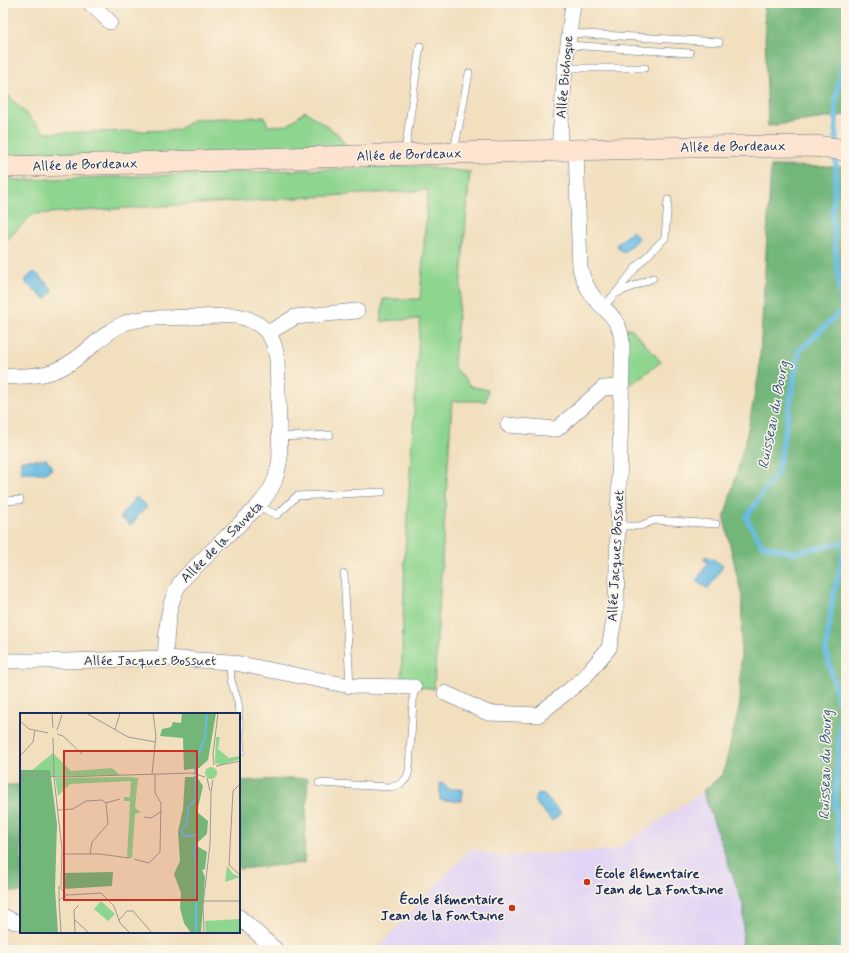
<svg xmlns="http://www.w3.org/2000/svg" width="849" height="953" viewBox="0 0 849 953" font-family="Mynerve,sans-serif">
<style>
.built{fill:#e1d4f4}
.green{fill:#8ed58f;stroke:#548276}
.forest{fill:#72b67a;stroke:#46726c}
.water{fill:#67bbe3;stroke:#4175a0}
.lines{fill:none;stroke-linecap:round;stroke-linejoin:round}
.stream{stroke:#67bbe3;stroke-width:5.5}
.lane-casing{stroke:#666d80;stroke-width:8}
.street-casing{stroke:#666d80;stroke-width:16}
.secondary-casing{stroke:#666d80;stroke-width:22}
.lane{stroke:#fff;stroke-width:7}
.street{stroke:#fff;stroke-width:15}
.secondary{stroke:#fde4d0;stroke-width:21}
.poi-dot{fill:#c8321e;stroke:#fcf5e5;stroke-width:1.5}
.labels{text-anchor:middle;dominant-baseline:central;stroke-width:3;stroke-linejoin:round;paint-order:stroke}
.street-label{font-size:14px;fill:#1b2f5e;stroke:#fcf5e5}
.poi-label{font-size:14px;font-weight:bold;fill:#1b2f5e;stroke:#fcf5e5;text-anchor:start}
.water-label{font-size:15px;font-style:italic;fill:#325986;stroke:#fcf5e5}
.inset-river{fill:none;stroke:#67bbe3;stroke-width:2}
.inset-road{fill:none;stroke:#9b9998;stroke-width:1}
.view{fill:#c8321e;fill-opacity:0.15;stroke:#c8321e;stroke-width:2}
.inset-edge{fill:none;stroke:#1b2f5e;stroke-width:2}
</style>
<rect width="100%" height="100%" fill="#fcf5e5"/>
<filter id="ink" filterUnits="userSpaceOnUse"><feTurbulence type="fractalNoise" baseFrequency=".025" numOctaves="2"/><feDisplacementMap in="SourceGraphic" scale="8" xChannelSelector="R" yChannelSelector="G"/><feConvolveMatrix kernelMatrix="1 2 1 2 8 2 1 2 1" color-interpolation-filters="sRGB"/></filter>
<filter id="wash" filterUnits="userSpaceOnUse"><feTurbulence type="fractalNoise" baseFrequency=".012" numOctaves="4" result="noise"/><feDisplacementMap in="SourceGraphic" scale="16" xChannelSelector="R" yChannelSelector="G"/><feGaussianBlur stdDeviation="0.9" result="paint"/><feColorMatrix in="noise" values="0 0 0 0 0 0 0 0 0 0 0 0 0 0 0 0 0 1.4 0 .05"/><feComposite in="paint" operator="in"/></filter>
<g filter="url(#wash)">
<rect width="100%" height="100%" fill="#f1dfbe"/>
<path class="built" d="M703 791 759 950H379L377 949 470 849 501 856 616 850Z"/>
<g class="green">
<path d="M3 90 45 133 178 130 194 119 265 117 268 126 288 125 305 111 338 134 353 156 3 167Z"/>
<path d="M416 166 470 172 454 366 470 386 488 390 486 401H452L434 689 423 687 401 686 405 549 420 319 381 321 383 299H420L428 190 33 214 3 244V179L26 180Z"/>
<path d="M631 328 661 362 622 391 620 332Z"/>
</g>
<g class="forest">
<path d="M764 3H846V115L768 126Z"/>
<path d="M771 166 846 167V950H742L744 908 703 791 723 774 740 704 742 597 724 519 746 439 759 373Z"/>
<path d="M308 778 304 863 239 869V781Z"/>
<path d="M3 785H21V892H14L3 888Z"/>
</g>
<g class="water">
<path d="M632 231 639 239 623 253 616 245Z"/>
<path d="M32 273H36L52 288V293L47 298H44L26 283V279Z"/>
<path d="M47 459V461C51 463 52 465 51 470L47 471 46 473H21V460Z"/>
<path d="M136 497 147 506 131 525 120 517Z"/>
<path d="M706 556 711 559V558L723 566 708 589 696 581 708 563 703 559Z"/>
<path d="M440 783 445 784 448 789H462V801L440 800Z"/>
<path d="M539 793 541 794 542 793 561 813 552 821 534 801 536 799 534 797Z"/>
</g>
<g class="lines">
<path class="stream" d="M842 950 846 895 835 803 841 712 826 651 832 602 846 542 793 553 762 545 746 517 778 472 799 351 842 310 832 217 836 177V100L846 38"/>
</g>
</g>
<g filter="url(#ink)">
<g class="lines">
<defs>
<g id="lane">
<path d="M569 33 719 42"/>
<path d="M568 45 690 53"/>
<path d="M565 68H645"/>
<path d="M454 151 469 73"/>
<path d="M405 152 420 46"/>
<path d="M617 293 653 278"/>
<path d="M603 307 616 293 637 266 665 238 668 200"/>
<path d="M279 437 330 435"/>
<path d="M3 501 20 500"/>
<path d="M258 506 277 515 297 496 382 492"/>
<path d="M618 526H640L655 520 716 524"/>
<path d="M344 574 350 686"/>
<path d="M230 662 231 680 238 702 239 714"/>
<path d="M239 721 241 751"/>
<path d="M319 783 389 787C400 786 408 781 409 769L414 687"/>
</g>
<g id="street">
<path d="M90 3 110 22"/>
<path d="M559 150 565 68 573 3"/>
<path d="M268 333 295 317 357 311"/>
<path d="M3 377C20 376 38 377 54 371 82 361 99 334 125 323 143 316 174 318 194 317 208 317 223 315 237 316 243 317 249 319 254 322 270 330 275 343 277 359L280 457C277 479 273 489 258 506L189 573C185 577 181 581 179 585 166 607 167 634 165 658"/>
<path d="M508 425 557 429 603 388 622 387"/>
<path d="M3 661H66L165 658 230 662 350 686 414 687"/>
<path d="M445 693 488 713 538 715 583 679 609 648 616 609 622 366C622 356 623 340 620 331 616 317 604 309 595 299 587 289 583 280 580 268L576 150"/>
<path d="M3 916 15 922H21"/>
<path d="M239 917 276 950"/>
</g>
<path id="secondary" d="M3 167 453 153 689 147 815 146 846 150"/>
</defs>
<use href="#lane" class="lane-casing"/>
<use href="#street" class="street-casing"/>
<use href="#secondary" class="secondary-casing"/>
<use href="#lane" class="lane"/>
<use href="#street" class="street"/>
<use href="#secondary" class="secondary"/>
</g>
</g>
<g class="poi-dot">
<circle cx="587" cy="882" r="4"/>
<circle cx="512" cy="908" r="4"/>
</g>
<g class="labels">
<g class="street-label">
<text transform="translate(565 77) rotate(-85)">Allée Bichoque</text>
<text transform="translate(733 147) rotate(-1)">Allée de Bordeaux</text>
<text transform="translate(409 155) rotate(-2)">Allée de Bordeaux</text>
<text transform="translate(85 165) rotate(-2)">Allée de Bordeaux</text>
<text transform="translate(222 542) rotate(-45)">Allée de la Sauveta</text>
<text transform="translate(616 556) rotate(-87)">Allée Jacques Bossuet</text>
<text x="150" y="661">Allée Jacques Bossuet</text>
</g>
<g class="poi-label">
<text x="595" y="874">École élémentaire<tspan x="595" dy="16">Jean de La Fontaine</tspan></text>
<text x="504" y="900" text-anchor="end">École élémentaire<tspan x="504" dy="16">Jean de la Fontaine</tspan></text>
</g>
<g class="water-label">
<text transform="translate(774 415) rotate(-79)">Ruisseau du Bourg</text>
<text transform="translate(826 765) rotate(-89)">Ruisseau du Bourg</text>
</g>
</g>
<g transform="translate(20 713)">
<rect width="220" height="220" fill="#f1dfbe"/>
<path d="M196 24H200L198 36 209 45 220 43V46L201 52 195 50ZM33 40 51 58 92 55 100 62 34 64 11 58ZM185 60a6 6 0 1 1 12 0a6 6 0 1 1-12 0ZM109 64 118 65 115 95 121 99 115 101 112 145H107L110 88H104V84H110L111 68 50 71 38 83 35 65ZM207 153 213 161 220 164 205 169ZM81 188 95 201 88 208 74 196ZM220 206V220H186L185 208Z" fill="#8ed58f"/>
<path d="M162 0H196L188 47 179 55 164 57 163 25 140 23 142 16 151 14 153 9 161 10ZM0 57H30L37 111 35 176 38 220H0ZM165 64H177L183 73 177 99 188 108 187 121 177 130V133L187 139 185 156 182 157 185 164 181 220H171L164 210 160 195 161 180 154 161 160 148 158 119 163 96ZM93 159 92 173 43 176V160Z" fill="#72b67a"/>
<path class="inset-river" d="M175 60 177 43 185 26 187 0M175 63 176 86 169 93 166 111 161 118 164 123 177 122 174 139 176 149V220"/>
<path class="inset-road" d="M32 0 33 15M66 0 108 24 135 29M0 8 9 16 28 20M37 17 42 2M95 17 100 0M37 21 43 23 62 41M33 25 34 65 42 136 41 176 47 182 81 180 94 193 100 210 110 220M0 43 13 29 15 17M194 52 193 41 198 0M196 53 220 48M132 61 136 23 133 0M0 62 41 64 172 60 185 64M187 65 190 78M220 71 213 78 209 152 220 162M86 90 100 86M38 97 53 96 66 88 82 87 86 90 88 111 72 129 70 141M124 104 131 105 142 98M42 141H80L109 145M114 146 129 150 140 139 141 90 135 80V61M39 187V173M184 188H220M55 207 69 220M99 207 107 198H113L132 220M41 220 39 187 47 182M55 220 54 197 59 192M184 220 183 193 190 131 191 80 193 67"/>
<path class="view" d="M44 38H177V187H44Z"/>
<rect width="220" height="220" class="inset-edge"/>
</g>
<rect width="849" height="953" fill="none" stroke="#fcf5e5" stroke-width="16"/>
</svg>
